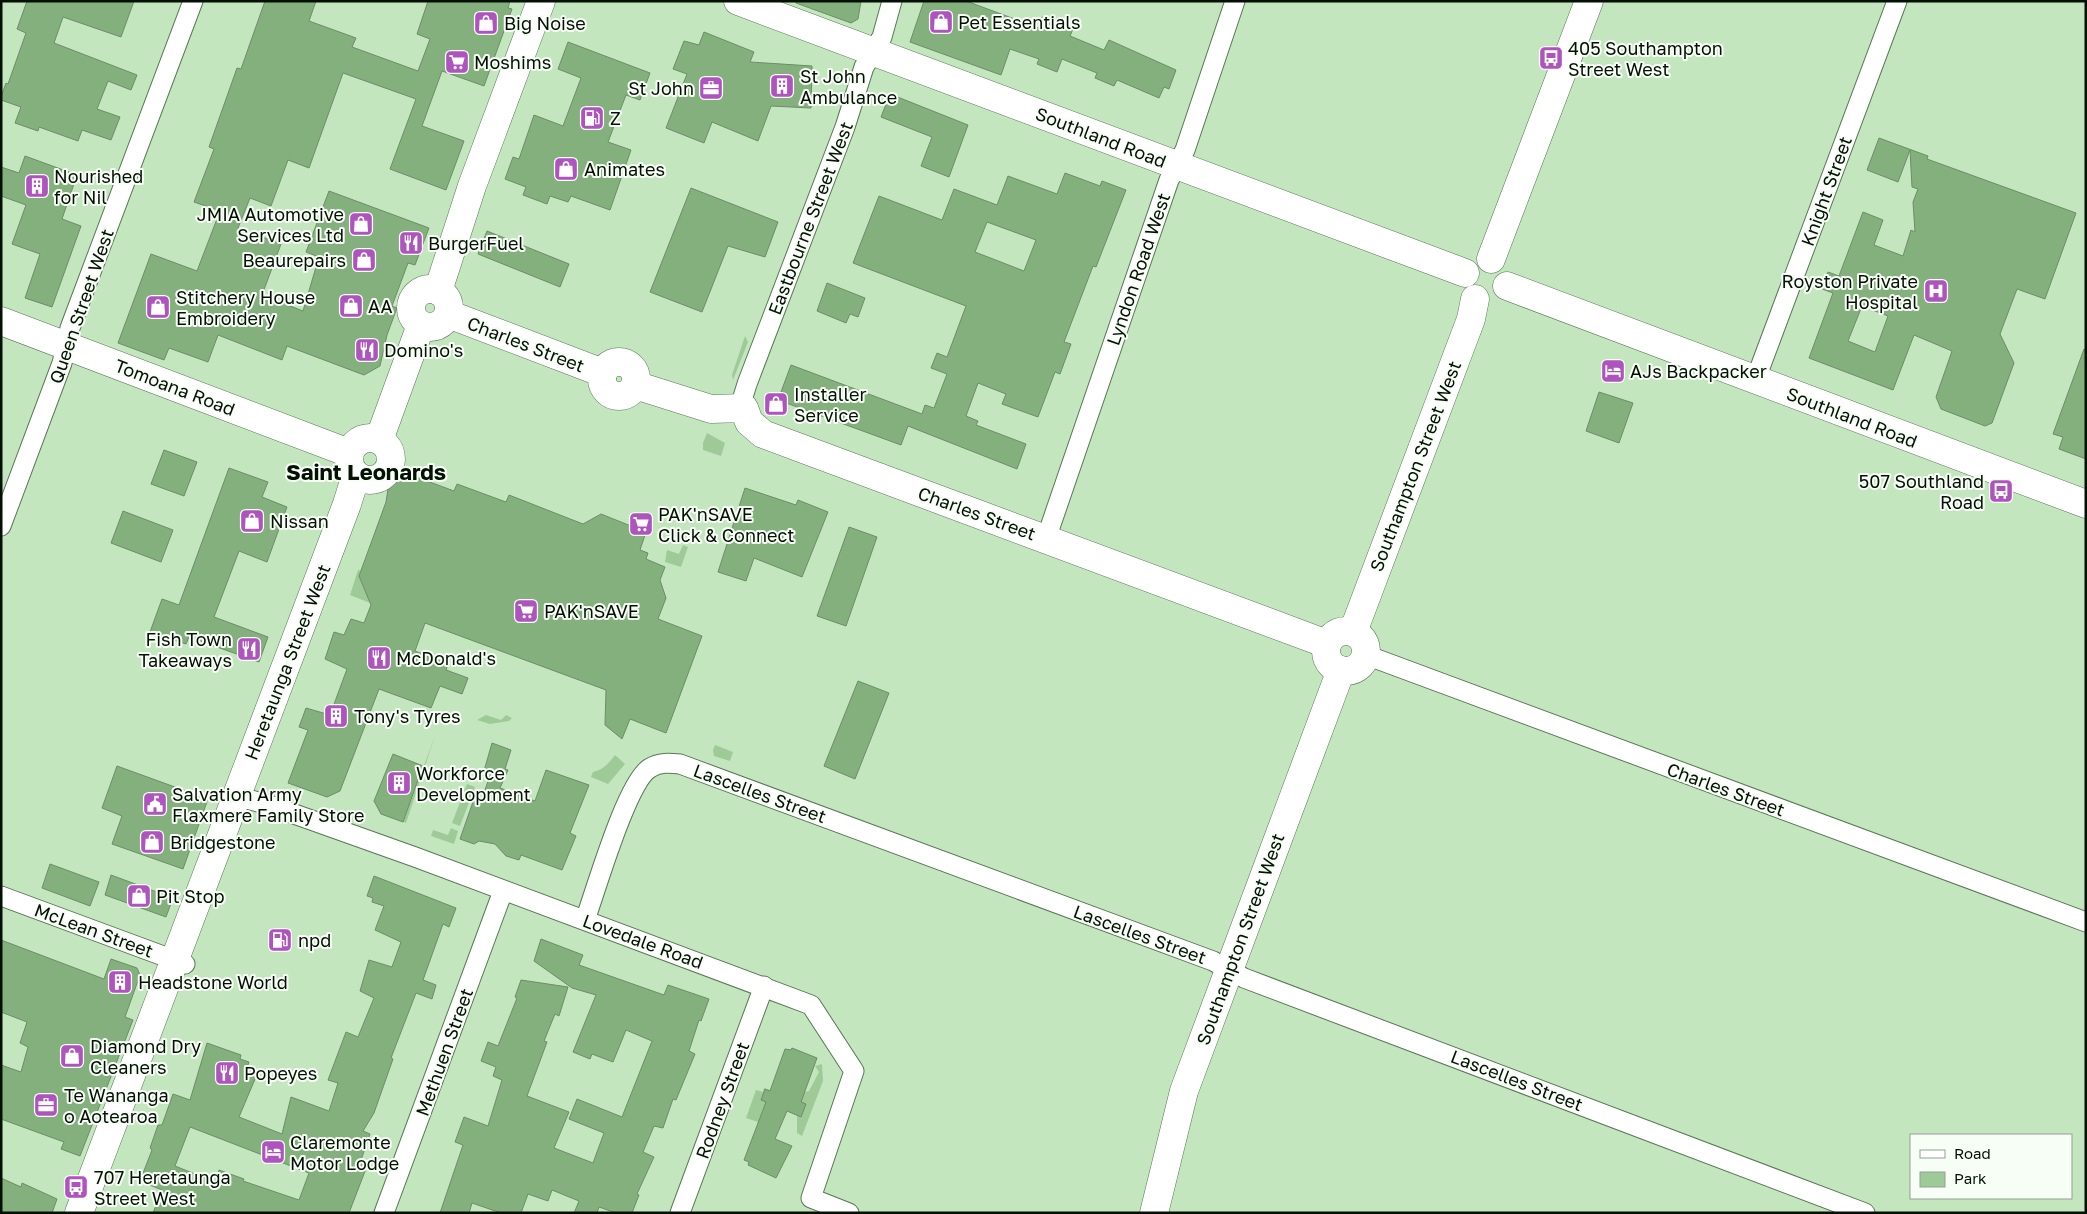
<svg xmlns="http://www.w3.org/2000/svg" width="2087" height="1214" viewBox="0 0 2087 1214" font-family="'Golos Text',sans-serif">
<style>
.green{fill:#9eca98}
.building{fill:#83b07d;stroke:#6c8d68;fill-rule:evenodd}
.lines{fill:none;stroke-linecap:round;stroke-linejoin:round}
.street-casing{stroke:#587854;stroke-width:21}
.secondary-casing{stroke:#587854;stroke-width:29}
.street{stroke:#fff;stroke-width:19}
.secondary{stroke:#fff;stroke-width:28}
.labels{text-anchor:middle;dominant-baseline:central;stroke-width:4;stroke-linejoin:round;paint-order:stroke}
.poi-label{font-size:18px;fill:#051004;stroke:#f7fef6;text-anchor:start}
.street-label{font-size:18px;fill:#051004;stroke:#f7fef6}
.district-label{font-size:22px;font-weight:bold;fill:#051004;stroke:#f7fef6}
</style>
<rect width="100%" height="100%" fill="#c3e6be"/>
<g class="green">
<path d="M745 336 748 342 733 380 732 375Z"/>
<path d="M707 433 725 443 721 456 703 450V443Z"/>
<path d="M683 545 688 547 681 567 665 562 667 550 679 554Z"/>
<path d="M358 570 361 571 359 576 370 603 350 595Z"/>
<path d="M486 715 501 720 506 715 512 718 509 721 490 724 477 720Z"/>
<path d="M435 736 406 823 403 822Z"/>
<path d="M715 745 733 752 730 761 714 756 713 750Z"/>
<path d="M615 755 625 764 608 784 591 777 593 772C603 770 609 763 615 755Z"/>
<path d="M467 784 475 787 460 826 452 823Z"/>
<path d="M451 828 458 831 454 844 431 836 433 830 448 835Z"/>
<path d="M822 1064 823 1081 802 1136 797 1133V1116L801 1117 806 1104 787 1097 809 1091 819 1072 815 1066Z"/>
<path d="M764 1088 781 1094H769L758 1122 746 1118 756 1090 763 1092Z"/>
</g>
<g class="building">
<path d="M27 1H134L121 37 63 17 54 43 137 75 131 90 108 81 97 109 120 117 111 140 82 130 78 141 39 127 38 131 15 123 21 107 1 100V97L6 83 8 84 26 33 17 29Z"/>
<path d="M265 1H316L309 21 356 38 352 47 418 71 430 39 417 34 428 1H510L508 8 512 9 484 86 442 71 422 126 464 141 446 190 390 169 416 99 343 73 309 168 288 160 271 206 250 198 238 228 281 244 262 295 303 311 319 257 306 252 329 191 429 228 415 265 408 263 392 306 397 308 387 335 380 366 364 375 287 346 282 360 218 335 208 362 169 348 164 360 118 343 151 254 197 271 220 211 194 202 214 149 209 147 237 68 241 69Z"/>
<path d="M796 1H861L858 19 851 23 796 3Z"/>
<path d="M924 1H966L1039 28 1042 17 1073 29 1070 36 1104 50 1109 40 1176 70 1169 89 1164 87 1159 98 1117 80 1114 86 1095 78 1097 73 1062 59 1057 72 1037 64 1039 59 1010 49 1001 75 910 42Z"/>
<path d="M704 32 754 52 750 62 812 66 811 108 771 106 758 141 712 122 704 143 666 128 687 74 673 69 684 41 699 45Z"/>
<path d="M568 42 650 73 640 100 626 95 608 142 631 150 610 210 571 196 568 202 550 196 547 204 523 195 526 187 505 179 513 157 519 159 534 115 563 126 581 78 558 69Z"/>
<path d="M890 94 968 125 949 177 921 166 932 137 881 117Z"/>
<path d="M1879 138 1928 156 1927 159 2076 213 2045 299 2017 289 2000 334 2014 363 1992 423 1985 426 1941 409 1936 397 1952 351 1914 335 1893 390 1809 358 1833 293 1822 289 1828 272 1839 276 1863 212 1883 220 1874 245 1903 256 1911 230 1915 232 1913 202 1918 189 1912 187 1910 150 1898 182 1867 170ZM1862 306 1888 316 1875 352 1848 341Z"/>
<path d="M25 156 77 175 62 219 81 226 52 307 25 298 40 254 12 244 26 205 1 196V167L19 173Z"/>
<path d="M1065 173 1100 186 1102 181 1126 190 1096 267 1093 266 1064 342 1071 344 1060 374 1055 372 1038 417 1002 404 1006 394 978 383 966 416 978 421 976 425 1026 444 1017 469 908 426 901 445 778 400 791 365 922 414 925 405 934 408 947 374 931 368 937 353 947 357 966 306 853 263 879 196 942 220 954 189 997 205 1008 176 1057 194ZM987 222 1036 240 1024 271 975 252Z"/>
<path d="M691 188 778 222 765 257 728 246 702 312 650 292Z"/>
<path d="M487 231 569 264 560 287 478 254Z"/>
<path d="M827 283 865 298 858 317 850 314 846 323 817 311Z"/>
<path d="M2084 349 2086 350V459L2059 449 2063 437 2053 434Z"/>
<path d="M1599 392 1633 403 1619 443 1586 431Z"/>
<path d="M164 450 197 462 184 496 151 484Z"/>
<path d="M229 468 268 482 262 497 287 507 267 562 239 551 214 617 268 637 259 662 189 637 186 644 150 632 162 599 179 605Z"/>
<path d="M400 471 454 491 457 484 506 502 509 495 583 524 601 514 646 532 640 550 648 553 646 559 665 567 660 580 666 598 658 619 702 636 666 733 630 719 622 739 605 725 606 690 425 623 415 651 448 664 446 670 468 678 462 694 440 686 431 708 379 689 340 791 327 797 288 783 308 730 299 727 306 708 330 715 347 669 325 659 334 632 344 635 351 619 364 623 371 605 359 576 386 502 388 489Z"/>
<path d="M745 488 796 505 798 500 828 512 802 577 754 558 746 581 718 572Z"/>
<path d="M123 511 173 530 161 562 111 543Z"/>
<path d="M849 527 877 537 846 626 817 616Z"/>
<path d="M858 681 889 693 855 779 824 766Z"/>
<path d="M492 743 511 750 505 769 508 770 500 788 535 801 546 770 589 785 570 833 576 836 562 870 521 855 519 860 506 856 495 844 479 841 474 844 460 839 474 799 481 801 491 773 484 771Z"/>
<path d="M393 754 423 766 403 822 381 814 374 801Z"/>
<path d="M117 766 208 799 183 869 112 844 122 816 102 808Z"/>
<path d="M50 864 99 882 90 906 42 888Z"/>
<path d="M111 875 173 898 166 917 105 895Z"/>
<path d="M374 876 456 908 449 927 443 924 423 980 436 985 432 999 416 993 391 1058 393 1059 374 1113 363 1131 370 1134 360 1163 367 1166 349 1213H153L162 1190 140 1181 152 1150 150 1148 158 1125H162L173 1094 190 1100 207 1043 241 1055 240 1059 249 1062 247 1068 258 1072 239 1117 282 1134 291 1097 329 1111 338 1083 328 1080 346 1032 358 1037 374 998 360 991 369 960 392 967 401 942 375 930 384 906 372 902 373 898 367 896ZM190 1127 309 1173 299 1200 243 1181 244 1179 219 1170 215 1182 175 1166Z"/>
<path d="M541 939 583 955 579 965 664 995 668 985 709 999 701 1021 699 1020 689 1051 695 1054 676 1100 673 1099 663 1128 654 1126 643 1152 654 1157 637 1194 639 1195 632 1213H616L599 1207 597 1213H574L579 1201 552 1190 548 1201 528 1194 521 1213H501L472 1203 469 1213H440L463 1145 455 1142 464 1117 488 1126 502 1080 493 1076 496 1067 481 1061 488 1042 498 1046 517 998 515 997 521 980 568 987 559 1016 555 1014 544 1041 547 1042 527 1096 569 1112 554 1148 593 1163 604 1133 569 1119 577 1099 622 1117 652 1041 626 1030 613 1062 592 1054 590 1059 573 1052 596 995 572 988 534 961Z"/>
<path d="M1 940 104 979 111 959 137 968 140 975 125 1017 133 1020 80 1156 61 1149 64 1142 1 1119V1065L21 1072 28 1047 20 1043 27 1022 1 1012Z"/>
<path d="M792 1048 817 1058 801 1102 806 1104 801 1117 787 1111 775 1139 792 1146 776 1178 748 1165 749 1162 744 1160 766 1102 761 1100 765 1089 770 1091 785 1049 791 1050Z"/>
<path d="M1 1178 21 1187 22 1183 57 1199 52 1213H1Z"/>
</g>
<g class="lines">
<defs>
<g id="street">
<path d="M1755 381 1897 1"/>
<path d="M744 408 743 397 747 384 845 127 864 67 882 37 892 1"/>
<path d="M1 526 62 363 70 328 193 1"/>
<path d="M1046 539 1169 180 1185 150 1235 1"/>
<path d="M1366 655 2086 922"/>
<path d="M236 796 269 805 415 857 811 1005 854 1071 811 1198 849 1213"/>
<path d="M1 896 185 964"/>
<path d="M585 920C596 890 627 781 650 768 659 762 670 763 680 764L1213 961 1244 978 1865 1213"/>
<path d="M384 1213 503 891"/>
<path d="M680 1213 764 986"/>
</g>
<g id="secondary">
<path d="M738 1 1465 273"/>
<path d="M1491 259 1589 1"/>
<path d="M1507 286 2086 504"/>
<circle cx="430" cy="308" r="19"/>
<path d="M438 291 472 186 541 1"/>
<path d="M448 314 603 373"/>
<path d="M1 321 349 453"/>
<circle cx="619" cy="379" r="17"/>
<path d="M635 385 711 409 744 408 749 422 763 434 1327 644"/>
<circle cx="370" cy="459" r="21"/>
<path d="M379 440 421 325"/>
<circle cx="1346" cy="651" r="20"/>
<path d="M1353 632 1471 319 1475 299"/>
<path d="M79 1213 347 504 356 475"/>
<path d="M1154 1213 1184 1091 1341 670"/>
</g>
</defs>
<use href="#street" class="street-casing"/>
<use href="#secondary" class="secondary-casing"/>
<use href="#street" class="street"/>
<use href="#secondary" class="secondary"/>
</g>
<defs>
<symbol id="shop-square" viewBox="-11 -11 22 22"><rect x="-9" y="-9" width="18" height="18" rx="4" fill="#af53be" stroke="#f7fef6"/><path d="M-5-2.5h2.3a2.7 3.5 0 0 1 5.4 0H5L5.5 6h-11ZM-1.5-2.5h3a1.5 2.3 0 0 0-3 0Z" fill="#fff"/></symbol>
<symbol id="bus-square" viewBox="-11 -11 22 22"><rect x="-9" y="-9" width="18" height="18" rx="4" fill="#af53be" stroke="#f7fef6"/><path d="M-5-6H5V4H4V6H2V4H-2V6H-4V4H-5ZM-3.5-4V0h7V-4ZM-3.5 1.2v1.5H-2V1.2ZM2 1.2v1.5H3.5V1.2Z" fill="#fff"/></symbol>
<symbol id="supermarket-square" viewBox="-11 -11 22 22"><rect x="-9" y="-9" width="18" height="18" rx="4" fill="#af53be" stroke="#f7fef6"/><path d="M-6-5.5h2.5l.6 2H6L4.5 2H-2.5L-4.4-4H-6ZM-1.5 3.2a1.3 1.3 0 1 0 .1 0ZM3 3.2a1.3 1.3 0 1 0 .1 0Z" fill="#fff"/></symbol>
<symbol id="building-square" viewBox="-11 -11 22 22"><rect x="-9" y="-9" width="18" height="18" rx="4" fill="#af53be" stroke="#f7fef6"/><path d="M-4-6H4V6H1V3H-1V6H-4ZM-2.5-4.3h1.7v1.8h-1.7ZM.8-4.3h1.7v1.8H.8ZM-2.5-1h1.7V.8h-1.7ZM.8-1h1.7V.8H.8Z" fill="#fff"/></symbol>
<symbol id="office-square" viewBox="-11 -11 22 22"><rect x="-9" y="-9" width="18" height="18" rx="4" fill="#af53be" stroke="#f7fef6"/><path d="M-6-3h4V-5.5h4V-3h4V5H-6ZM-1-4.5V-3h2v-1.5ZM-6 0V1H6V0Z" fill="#fff"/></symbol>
<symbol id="fuel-square" viewBox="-11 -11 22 22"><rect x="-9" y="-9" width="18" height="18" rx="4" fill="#af53be" stroke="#f7fef6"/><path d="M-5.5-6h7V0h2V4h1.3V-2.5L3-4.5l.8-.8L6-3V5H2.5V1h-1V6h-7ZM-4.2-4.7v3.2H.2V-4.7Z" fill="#fff"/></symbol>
<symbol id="restaurant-square" viewBox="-11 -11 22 22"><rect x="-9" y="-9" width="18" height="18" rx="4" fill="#af53be" stroke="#f7fef6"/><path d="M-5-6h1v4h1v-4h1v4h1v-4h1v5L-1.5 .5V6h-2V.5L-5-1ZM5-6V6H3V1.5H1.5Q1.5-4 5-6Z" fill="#fff"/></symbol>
<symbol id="hospital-square" viewBox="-11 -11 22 22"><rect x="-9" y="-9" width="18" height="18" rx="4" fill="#af53be" stroke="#f7fef6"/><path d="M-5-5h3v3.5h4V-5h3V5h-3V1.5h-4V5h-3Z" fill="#fff"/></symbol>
<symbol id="hotel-square" viewBox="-11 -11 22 22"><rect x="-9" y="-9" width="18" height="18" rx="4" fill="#af53be" stroke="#f7fef6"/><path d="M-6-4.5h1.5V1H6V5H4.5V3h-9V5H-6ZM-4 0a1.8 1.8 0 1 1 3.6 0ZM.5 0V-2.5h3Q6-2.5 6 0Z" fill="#fff"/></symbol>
<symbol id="civic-square" viewBox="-11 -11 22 22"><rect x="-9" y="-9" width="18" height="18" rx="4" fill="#af53be" stroke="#f7fef6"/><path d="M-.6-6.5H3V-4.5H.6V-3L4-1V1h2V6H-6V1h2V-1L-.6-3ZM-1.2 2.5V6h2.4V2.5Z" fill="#fff"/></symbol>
</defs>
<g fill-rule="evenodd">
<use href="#shop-square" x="927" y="8" width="28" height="28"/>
<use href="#shop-square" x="472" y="9" width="28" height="28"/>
<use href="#bus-square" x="1537" y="44" width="28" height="28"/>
<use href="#supermarket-square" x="443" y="48" width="28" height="28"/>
<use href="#building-square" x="768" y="72" width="28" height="28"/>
<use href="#office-square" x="697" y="74" width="28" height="28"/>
<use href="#fuel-square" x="578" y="104" width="28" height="28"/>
<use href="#shop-square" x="552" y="155" width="28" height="28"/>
<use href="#building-square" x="23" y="172" width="28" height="28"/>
<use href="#shop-square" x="347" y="210" width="28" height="28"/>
<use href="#restaurant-square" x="397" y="229" width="28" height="28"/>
<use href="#shop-square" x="350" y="246" width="28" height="28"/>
<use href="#hospital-square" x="1922" y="277" width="28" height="28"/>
<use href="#shop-square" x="337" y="292" width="28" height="28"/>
<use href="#shop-square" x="144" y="293" width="28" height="28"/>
<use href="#restaurant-square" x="353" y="336" width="28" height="28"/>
<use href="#hotel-square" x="1599" y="357" width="28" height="28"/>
<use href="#shop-square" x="762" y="390" width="28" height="28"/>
<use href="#bus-square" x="1987" y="477" width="28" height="28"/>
<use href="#shop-square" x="238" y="507" width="28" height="28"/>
<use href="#supermarket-square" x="627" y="510" width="28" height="28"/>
<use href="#supermarket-square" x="512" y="597" width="28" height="28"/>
<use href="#restaurant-square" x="235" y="635" width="28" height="28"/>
<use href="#restaurant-square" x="365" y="644" width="28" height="28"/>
<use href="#building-square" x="322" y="702" width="28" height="28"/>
<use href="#building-square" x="385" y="769" width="28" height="28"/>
<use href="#civic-square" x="141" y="790" width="28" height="28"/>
<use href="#shop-square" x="138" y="828" width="28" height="28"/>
<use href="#shop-square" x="125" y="882" width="28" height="28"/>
<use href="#fuel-square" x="266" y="926" width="28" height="28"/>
<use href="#building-square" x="106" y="968" width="28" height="28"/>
<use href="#shop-square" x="58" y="1042" width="28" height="28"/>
<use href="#restaurant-square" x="213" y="1059" width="28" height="28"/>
<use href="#office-square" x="32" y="1091" width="28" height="28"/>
<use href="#hotel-square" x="259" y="1138" width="28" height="28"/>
<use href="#bus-square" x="62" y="1173" width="28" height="28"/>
</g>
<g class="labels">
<g class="poi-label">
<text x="958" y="22">Pet Essentials</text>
<text x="504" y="23">Big Noise</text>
<text x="1568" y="48">405 Southampton<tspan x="1568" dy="21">Street West</tspan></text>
<text x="474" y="62">Moshims</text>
<text x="800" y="76">St John<tspan x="800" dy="21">Ambulance</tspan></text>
<text x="694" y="88" text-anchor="end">St John</text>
<text x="610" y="118">Z</text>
<text x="584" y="169">Animates</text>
<text x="54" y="176">Nourished<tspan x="54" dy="21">for Nil</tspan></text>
<text x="344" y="214" text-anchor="end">JMIA Automotive<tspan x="344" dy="21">Services Ltd</tspan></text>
<text x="428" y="243">BurgerFuel</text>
<text x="346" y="260" text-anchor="end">Beaurepairs</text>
<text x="1918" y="281" text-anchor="end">Royston Private<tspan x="1918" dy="21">Hospital</tspan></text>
<text x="176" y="297">Stitchery House<tspan x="176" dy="21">Embroidery</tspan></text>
<text x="368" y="306">AA</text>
<text x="384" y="350">Domino's</text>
<text x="1630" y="371">AJs Backpacker</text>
<text x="794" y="394">Installer<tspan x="794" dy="21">Service</tspan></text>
<text x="1984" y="481" text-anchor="end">507 Southland<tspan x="1984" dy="21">Road</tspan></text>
<text x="658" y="514">PAK'nSAVE<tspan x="658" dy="21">Click &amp; Connect</tspan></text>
<text x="270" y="521">Nissan</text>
<text x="544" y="611">PAK'nSAVE</text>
<text x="232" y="639" text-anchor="end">Fish Town<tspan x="232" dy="21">Takeaways</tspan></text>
<text x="396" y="658">McDonald's</text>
<text x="354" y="716">Tony's Tyres</text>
<text x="416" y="773">Workforce<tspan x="416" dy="21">Development</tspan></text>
<text x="172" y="794">Salvation Army<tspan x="172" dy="21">Flaxmere Family Store</tspan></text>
<text x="170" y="842">Bridgestone</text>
<text x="156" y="896">Pit Stop</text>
<text x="298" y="940">npd</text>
<text x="138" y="982">Headstone World</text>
<text x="90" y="1046">Diamond Dry<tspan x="90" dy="21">Cleaners</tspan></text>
<text x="244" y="1073">Popeyes</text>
<text x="64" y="1095">Te Wananga<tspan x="64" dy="21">o Aotearoa</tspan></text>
<text x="290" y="1142">Claremonte<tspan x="290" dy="21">Motor Lodge</tspan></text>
<text x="94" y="1177">707 Heretaunga<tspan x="94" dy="21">Street West</tspan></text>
</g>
<g class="street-label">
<text transform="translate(1101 137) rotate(21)">Southland Road</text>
<text transform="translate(1826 191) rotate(-70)">Knight Street</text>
<text transform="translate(810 218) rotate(-69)">Eastbourne Street West</text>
<text transform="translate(1138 269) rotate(-71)">Lyndon Road West</text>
<text transform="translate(81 306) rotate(-71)">Queen Street West</text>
<text transform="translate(526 344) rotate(21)">Charles Street</text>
<text transform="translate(175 387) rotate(21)">Tomoana Road</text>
<text transform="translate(1852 417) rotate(21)">Southland Road</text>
<text transform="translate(1415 466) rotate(-69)">Southampton Street West</text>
<text transform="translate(977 513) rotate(20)">Charles Street</text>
<text transform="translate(287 662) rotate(-69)">Heretaunga Street West</text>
<text transform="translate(1726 789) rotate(20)">Charles Street</text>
<text transform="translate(760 793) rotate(20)">Lascelles Street</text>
<text transform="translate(94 930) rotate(20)">McLean Street</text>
<text transform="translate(1140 934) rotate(20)">Lascelles Street</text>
<text transform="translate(1240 939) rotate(-70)">Southampton Street West</text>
<text transform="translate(643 941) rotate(20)">Lovedale Road</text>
<text transform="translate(444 1052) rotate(-70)">Methuen Street</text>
<text transform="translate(1517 1080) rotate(21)">Lascelles Street</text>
<text transform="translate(722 1100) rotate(-70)">Rodney Street</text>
</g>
<g class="district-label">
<text x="366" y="471">Saint Leonards</text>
</g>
</g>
<rect width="2087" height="1214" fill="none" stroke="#051004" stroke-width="5"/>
<rect x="1910" y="1134" width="162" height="65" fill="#f7fef6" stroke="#969f95"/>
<rect x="1920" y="1150" width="25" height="8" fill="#ffffff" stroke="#969f95"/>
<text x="1954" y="1159" font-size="15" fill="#051004">Road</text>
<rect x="1920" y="1172" width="25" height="15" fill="#9eca98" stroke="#969f95"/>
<text x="1954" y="1184" font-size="15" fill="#051004">Park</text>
</svg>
